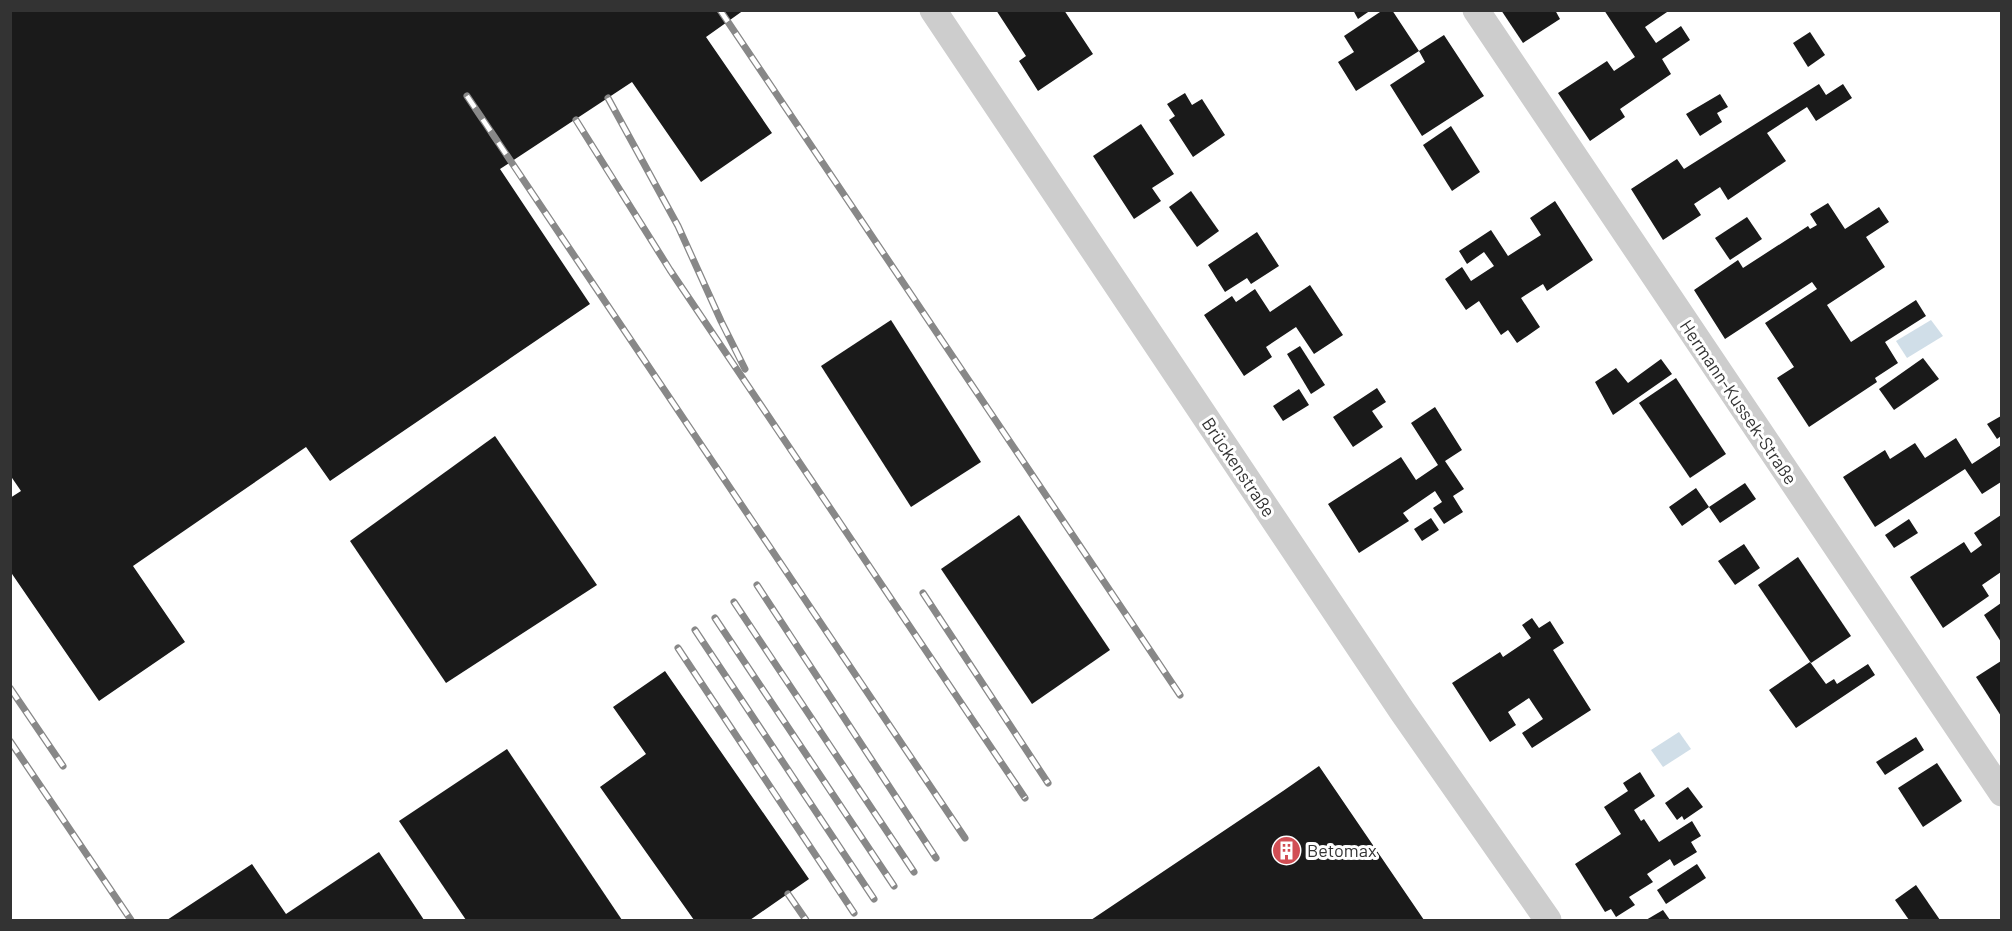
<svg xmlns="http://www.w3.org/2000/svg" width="2012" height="931" viewBox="0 0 2012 931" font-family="Barlow,sans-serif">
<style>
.water{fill:#d0dee8}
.building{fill:#1a1a1a}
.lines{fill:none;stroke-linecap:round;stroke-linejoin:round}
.street{stroke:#cdcdcd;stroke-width:27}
.rail-casing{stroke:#888;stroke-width:7}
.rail{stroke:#fff;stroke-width:4.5;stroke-dasharray:14;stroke-linecap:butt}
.labels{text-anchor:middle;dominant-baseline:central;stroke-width:6;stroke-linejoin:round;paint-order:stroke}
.street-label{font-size:18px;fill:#333;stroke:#fff}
.poi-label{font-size:18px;fill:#333;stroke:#fff;text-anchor:start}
</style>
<rect width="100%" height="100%" fill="#fff"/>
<g class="water">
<path d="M1931 320 1943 336 1907 358 1896 341Z"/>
<path d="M1679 732 1691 749 1663 767 1651 750Z"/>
</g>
<g class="building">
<path d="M10 10H744L706 37 772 133 701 182 632 82 500 169 590 304 330 481 306 447 133 566 185 642 99 701 10 571V498L21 491 10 475Z"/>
<path d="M996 10H1064L1093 54 1038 91 1019 61 1026 56Z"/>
<path d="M1353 10H1371L1358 19Z"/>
<path d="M1383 10H1392L1419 51 1356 91 1338 62 1354 52 1344 36Z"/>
<path d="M1501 10H1555L1560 19 1523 43Z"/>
<path d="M1604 10H1670L1645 27 1656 43 1681 26 1690 40 1662 59 1671 74 1620 109 1625 117 1590 141 1558 93 1607 61 1614 71 1635 57Z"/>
<path d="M1810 32 1825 55 1808 67 1793 43Z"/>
<path d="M1444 35 1484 96 1422 136 1390 85 1425 62 1419 51Z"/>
<path d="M1819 84 1826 95 1843 84 1852 98 1816 121 1807 107 1767 133 1786 161 1728 200 1720 187 1694 204 1701 215 1663 240 1631 189 1677 159 1684 169Z"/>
<path d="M1185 93 1192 105 1202 99 1225 135 1193 157 1169 120 1175 116 1167 104Z"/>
<path d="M1720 94 1728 107 1717 113 1722 122 1700 136 1686 114Z"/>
<path d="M1141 124 1174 174 1152 188 1161 201 1134 219 1093 156Z"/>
<path d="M1451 126 1480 172 1452 191 1423 145Z"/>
<path d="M1191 191 1219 231 1197 247 1169 207Z"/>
<path d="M1555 201 1593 260 1547 291 1543 284 1521 298 1540 327 1517 343 1508 330 1501 335 1479 301 1466 310 1445 279 1462 267 1471 281 1494 266 1484 252 1467 264 1459 251 1491 230 1508 256 1541 235 1530 218Z"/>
<path d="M1828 203 1845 229 1879 207 1889 222 1866 237 1885 267 1827 305 1851 342 1916 300 1926 316 1885 342 1898 363 1875 378 1877 382 1809 427 1777 378 1794 367 1765 323 1817 289 1812 282 1725 339 1694 290 1738 260 1743 268 1808 226 1810 229 1817 225 1810 214Z"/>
<path d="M1747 217 1762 239 1730 260 1715 238Z"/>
<path d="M1257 232 1279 266 1251 284 1247 278 1225 292 1208 265Z"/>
<path d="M1310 285 1343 335 1314 354 1296 327 1266 347 1272 357 1244 376 1204 315 1232 296 1236 302 1255 289 1270 312Z"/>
<path d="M891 320 981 462 911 507 821 366Z"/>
<path d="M1300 346 1325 385 1311 394 1287 354Z"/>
<path d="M1923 358 1939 379 1894 410 1879 389Z"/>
<path d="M1661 359 1672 374 1613 415 1595 382 1616 368 1628 383Z"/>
<path d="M1676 378 1726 454 1690 478 1639 403Z"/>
<path d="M1377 388 1386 402 1372 411 1383 427 1353 447 1333 417Z"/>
<path d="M1299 389 1309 405 1283 421 1273 406Z"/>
<path d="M1435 407 1462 450 1445 461 1464 489 1453 496 1463 512 1444 524 1433 508 1442 502 1435 491 1403 513 1409 521 1359 553 1328 504 1401 457 1416 480 1438 465 1411 423Z"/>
<path d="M2001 416V436L1997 439 1987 424Z"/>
<path d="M495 436 597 585 446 683 350 541Z"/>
<path d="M1956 438 1972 464 2001 445V482L1982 494 1965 469 1875 527 1843 477 1885 450 1890 459 1915 443 1925 458Z"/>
<path d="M1745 483 1756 499 1720 523 1709 507 1682 526 1669 507 1696 488 1709 507Z"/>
<path d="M1019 515 1110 650 1032 704 941 569Z"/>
<path d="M2001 515V572L1982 585 1989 596 1943 628 1910 577 1964 542 1971 553 1982 545 1974 533Z"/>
<path d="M1431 518 1439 530 1422 541 1414 529Z"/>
<path d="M1909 519 1918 533 1894 548 1885 535Z"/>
<path d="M1744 544 1760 568 1735 585 1718 561Z"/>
<path d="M1798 557 1851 636 1811 663 1758 585Z"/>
<path d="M2001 603V642L1984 615Z"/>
<path d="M1532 618 1539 628 1550 621 1564 643 1553 650 1591 710 1532 748 1522 733 1543 719 1529 698 1508 712 1516 725 1490 742 1452 683 1500 652 1503 657 1531 638 1522 625Z"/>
<path d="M2001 661V716L1976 677Z"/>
<path d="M1810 662 1826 684 1834 679 1837 684 1868 664 1875 675 1796 728 1769 690Z"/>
<path d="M665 671 809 879 750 920H694L600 787 646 754 613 707Z"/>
<path d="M1916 737 1924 750 1885 775 1876 762Z"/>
<path d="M507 749 622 920H466L399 821Z"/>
<path d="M1937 763 1962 801 1923 827 1898 788Z"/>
<path d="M1319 766 1424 920H1091L1283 791Z"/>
<path d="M1640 772 1655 796 1634 810 1641 821 1644 819 1659 842 1692 821 1701 836 1691 842 1697 852 1674 866 1670 859 1647 874 1653 882 1629 897 1635 905 1616 917 1611 909 1605 912 1575 864 1621 834 1604 807 1628 791 1623 783Z"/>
<path d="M1688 787 1703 807 1684 820 1682 816 1677 820 1665 803Z"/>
<path d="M379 852 424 920H167L252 864 286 914Z"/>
<path d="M1697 864 1706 878 1666 904 1657 890Z"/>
<path d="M1916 885 1940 920H1909L1895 900Z"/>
<path d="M1663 910 1670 920H1646Z"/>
</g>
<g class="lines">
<g class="street">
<path d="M933 10 1402 711 1548 920"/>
<path d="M1476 10 2002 793"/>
</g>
<defs>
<g id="rail">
<path d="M720 10 1180 695"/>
<path d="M467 96 965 838"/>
<path d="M608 98 678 226 721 321 745 369"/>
<path d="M576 120 670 270 1025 798"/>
<path d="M757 585 936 858"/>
<path d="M923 593 1048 783"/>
<path d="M734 602 914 872"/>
<path d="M715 618 894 886"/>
<path d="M695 630 874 899"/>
<path d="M678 648 854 913"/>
<path d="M10 688 63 766"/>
<path d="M10 741 131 920"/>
<path d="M788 894 806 920"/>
</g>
</defs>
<use href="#rail" class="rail-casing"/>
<use href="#rail" class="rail"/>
</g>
<defs>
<symbol id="building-disc" viewBox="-11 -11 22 22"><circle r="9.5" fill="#d14e54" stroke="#fff"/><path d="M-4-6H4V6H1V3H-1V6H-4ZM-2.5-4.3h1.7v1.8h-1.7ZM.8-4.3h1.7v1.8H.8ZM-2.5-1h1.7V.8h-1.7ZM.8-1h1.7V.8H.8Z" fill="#fff"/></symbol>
</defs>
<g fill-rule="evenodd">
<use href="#building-disc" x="1270" y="834" width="33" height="33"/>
</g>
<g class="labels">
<g class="street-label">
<text transform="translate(1739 402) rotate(56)">Hermann-Kussek-Straße</text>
<text transform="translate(1239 467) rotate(56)">Brückenstraße</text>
</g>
<g class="poi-label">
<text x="1307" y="850">Betomax</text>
</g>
</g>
<rect width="2012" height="931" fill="none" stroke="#333333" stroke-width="24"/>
</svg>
